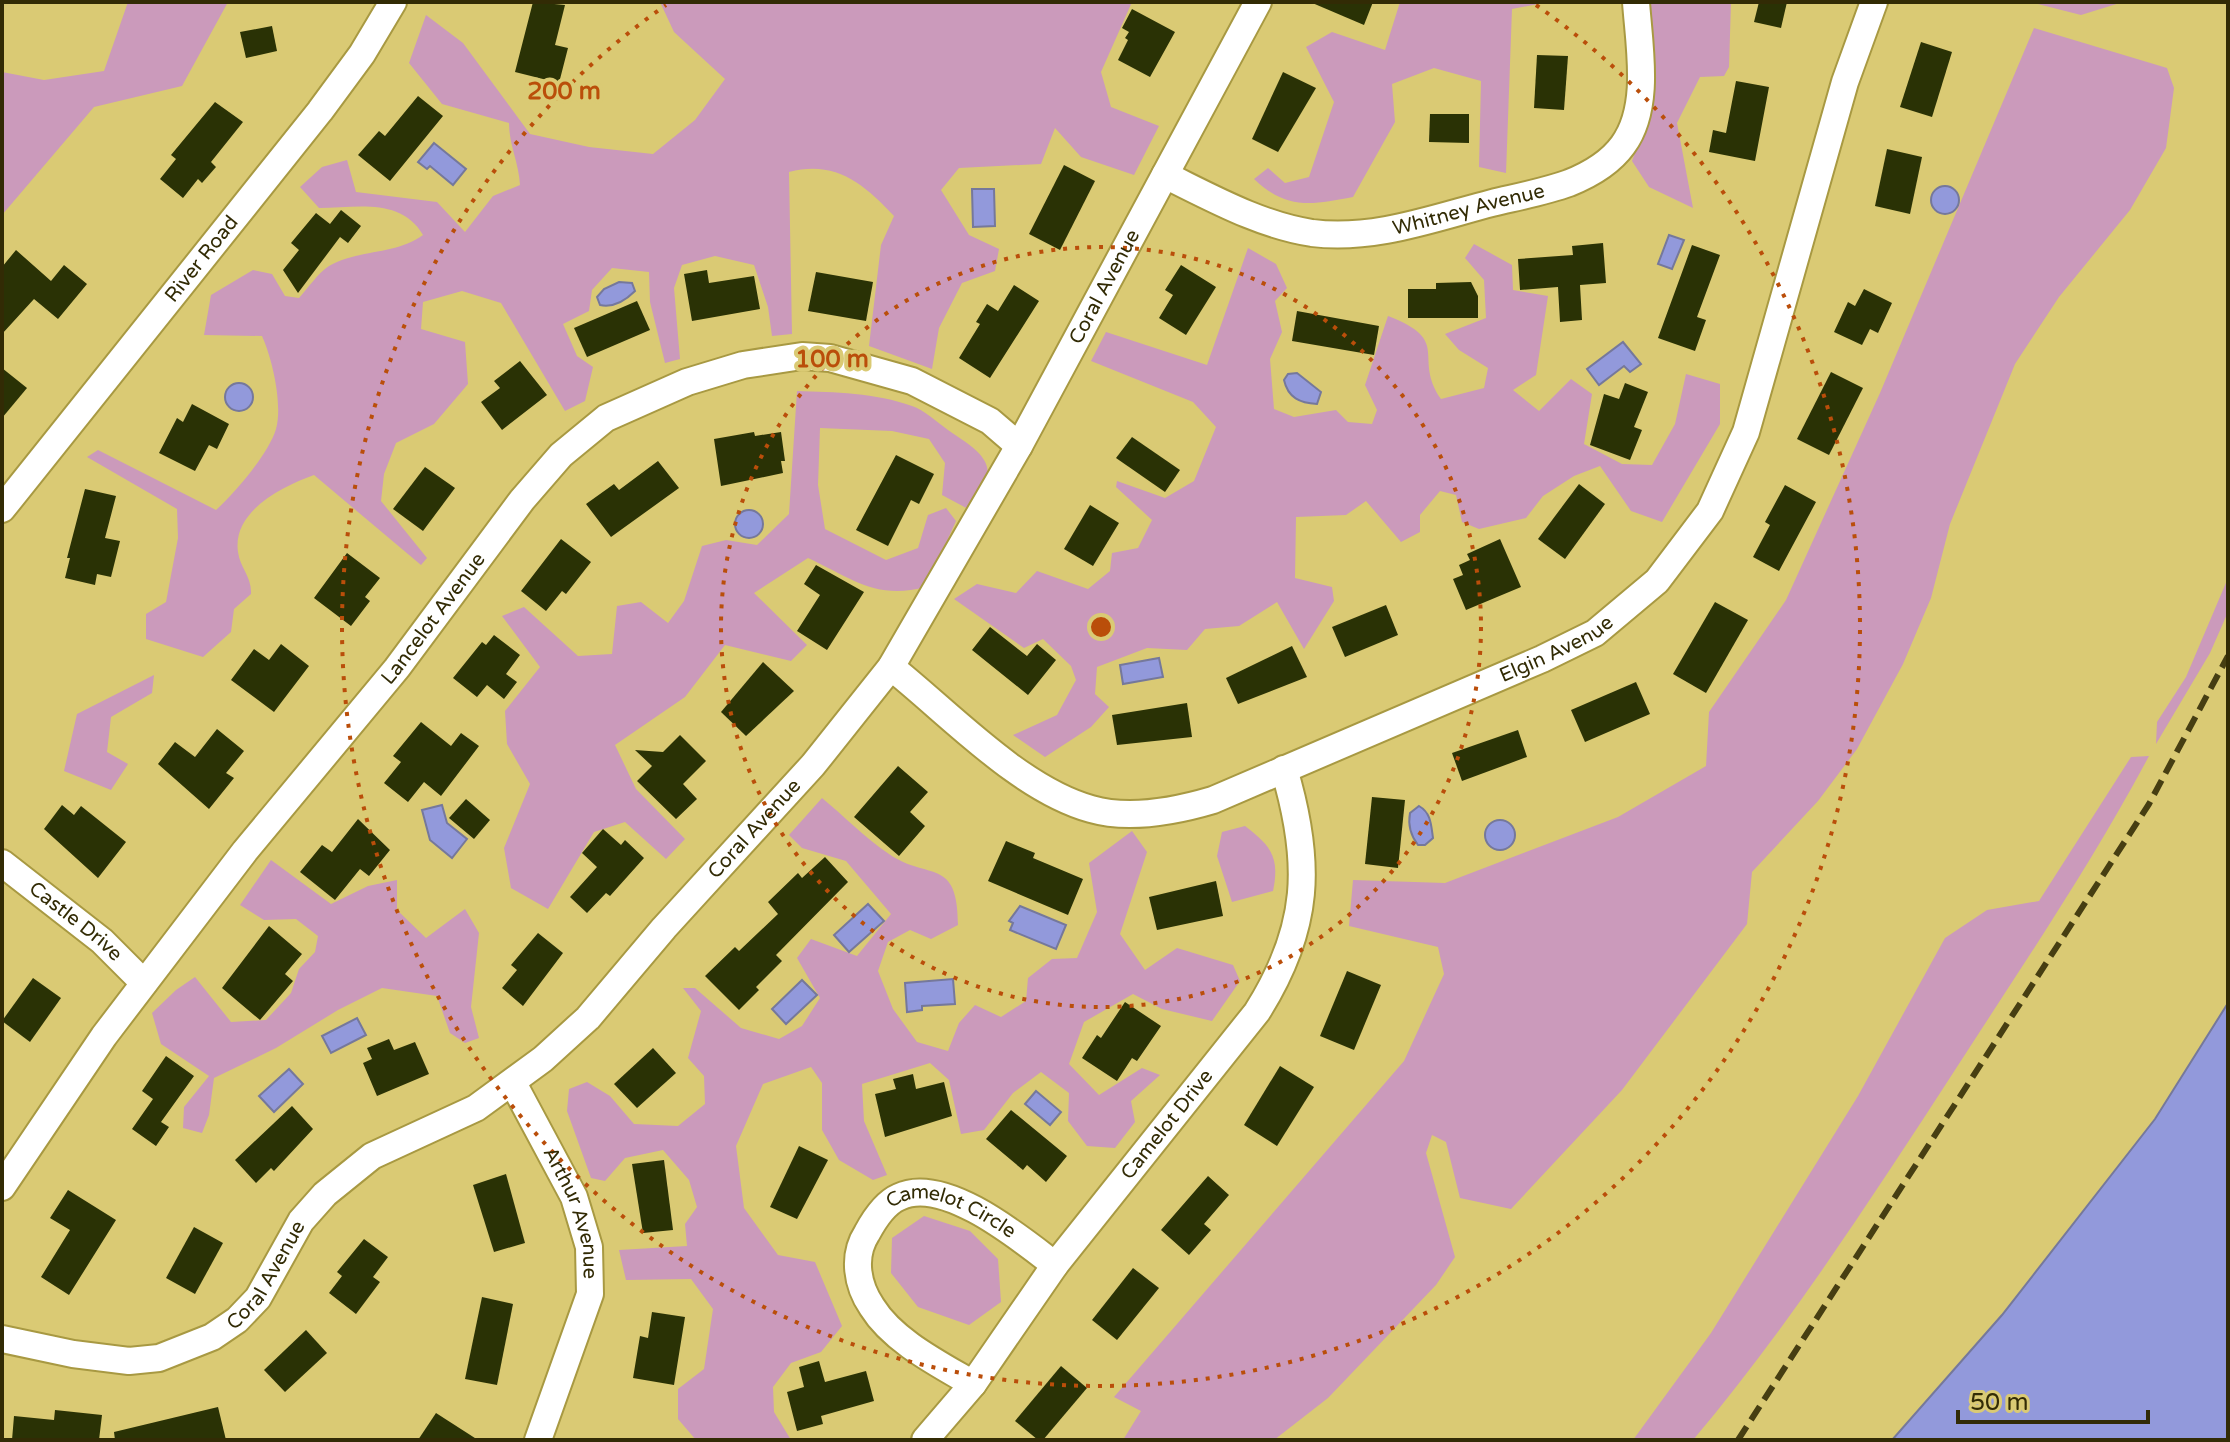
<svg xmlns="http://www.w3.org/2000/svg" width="2230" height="1442" viewBox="0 0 2230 1442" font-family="'Varela Round',sans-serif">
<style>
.green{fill:#cb9abb}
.water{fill:#9299db;stroke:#75789b;stroke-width:2}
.building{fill:#2a3205}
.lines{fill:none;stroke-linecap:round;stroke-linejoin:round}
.minor-casing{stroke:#a89942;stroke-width:30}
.minor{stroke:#fff;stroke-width:26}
.rail{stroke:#463e12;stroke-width:6;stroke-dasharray:16 8;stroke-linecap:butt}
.ring{fill:none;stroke:#ba4e0a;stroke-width:4;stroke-dasharray:4 8}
.labels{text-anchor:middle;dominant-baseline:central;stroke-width:8;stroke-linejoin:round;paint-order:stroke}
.street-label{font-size:20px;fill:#322b05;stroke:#daca74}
.centre{fill:#ba4e0a;stroke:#daca74;stroke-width:4}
.ring-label{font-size:24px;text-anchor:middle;font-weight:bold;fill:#ba4e0a;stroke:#daca74;stroke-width:8;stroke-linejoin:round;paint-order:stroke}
</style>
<rect width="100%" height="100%" fill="#daca74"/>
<g class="green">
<path d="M128 2H228L182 86 94 107 2 215V72L44 80 104 71Z"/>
<path d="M660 2H1132L1101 72 1111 107 1159 126 1134 175 1081 157 1055 128 1041 164 959 168 941 190 969 235 999 249 995 271 962 283 939 328 932 369 869 346 881 245 894 216C863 183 835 160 789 172L792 334 772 336 768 307 754 265 715 256 682 265 674 288 680 359 665 363 650 302 649 272 612 268 592 290 589 311 563 324 577 356 593 367 585 401 565 411 501 303 462 291 423 302 421 329 465 342 468 384 434 424 396 443 384 474 381 501 427 558 421 565 314 475C283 486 232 511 238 552 240 568 252 577 251 594L234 609 231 632 203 657 146 639V614L166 602 178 538 177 509 87 457 98 450 216 510C235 493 269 453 276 429 283 404 272 358 262 336L204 335 211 295 253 270 272 274 285 296 299 298C308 288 318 273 329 266 359 249 396 255 423 235 401 197 356 208 319 208L300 187 322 167 347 160 356 192 437 202 465 232 493 196 520 185C519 163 509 145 509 123L442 104 409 63 426 15 463 43 530 134 589 147 653 154 695 120 725 79 674 32Z"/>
<path d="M1400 2H1549L1512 9 1506 173 1479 167 1481 81 1434 68 1392 84 1395 122 1353 197C1311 205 1287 210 1254 179L1268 168 1285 183 1309 177 1334 102 1306 47 1332 32 1385 50Z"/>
<path d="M1651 2H1731L1729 67 1724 76 1700 77 1677 123 1693 208 1649 187 1632 161 1653 102Z"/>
<path d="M2030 2H2123L2081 15Z"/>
<path d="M2034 28 2167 68 2174 88 2166 148 2130 210 2059 297 2015 364 1950 524 1931 598 1903 664 1857 749 1818 801 1752 872 1747 924 1622 1090 1511 1209 1460 1198 1446 1142 1432 1135 1426 1153 1455 1257 1436 1285 1328 1398 1274 1440H1123L1141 1411 1114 1397 1404 1061 1444 974 1438 947 1349 926 1353 880 1445 883 1618 817 1706 766 1709 712 1786 600 1880 393Z"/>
<path d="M1474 244 1512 265 1513 290 1548 296 1536 375 1513 390 1539 411 1571 379 1592 394 1584 444 1622 464 1652 465 1675 424 1686 374 1720 384V424L1662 522 1631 511 1600 466 1574 476 1543 496 1526 518 1479 529 1462 522 1456 495 1440 491 1420 515V532L1401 542 1366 501 1346 515 1296 517 1295 578 1332 587 1334 601 1304 649 1277 602 1239 626 1205 629 1187 650 1147 648 1097 667 1095 694 1109 707 1091 727 1045 757 1013 735 1057 715 1076 680 1071 666 1043 639 1024 648 954 599 977 584 1016 593 1037 571 1088 589 1110 571 1112 553 1138 548 1152 520 1116 487 1117 481 1165 498 1194 481 1216 427 1193 402 1091 361 1106 332 1207 365 1248 248 1276 264 1287 288 1275 301 1282 332 1270 359 1274 409 1294 417 1336 410 1348 422 1372 424 1377 410 1365 385 1388 316C1453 341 1412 357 1441 399L1484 388 1488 368 1459 350 1445 334 1486 318 1484 280 1465 258Z"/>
<path d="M797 391C834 392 876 393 912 406 924 410 937 422 948 430 985 455 1004 466 970 510L942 495 945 463 929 439 892 431 820 428 818 485 825 529 886 560 918 548 928 515 946 508 956 521 926 587C876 600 853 579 808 558L754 593 807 645 791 661 725 645 685 697 615 745 636 789 685 839 666 859 625 822 594 832 548 909 511 888 504 848 530 784 507 744 505 711 540 667 502 616 524 607 578 656 612 654 617 606 641 602 668 623 684 601 702 546 726 540 757 545 789 514Z"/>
<path d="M2228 578V612L2210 653 2156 744 2157 722 2186 677Z"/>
<path d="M154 675 152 693 111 717 107 752 128 764 111 790 64 771 77 714Z"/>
<path d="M2149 756C2091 865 2022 966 1955 1070 1873 1196 1790 1325 1693 1440H1633L1711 1333 1858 1096 1945 938 1987 910 2039 901 2131 757Z"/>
<path d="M822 798C844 816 865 838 889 854 928 881 958 856 958 925L931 939 910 930 888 942 878 971 893 1009 917 1042 948 1051 959 1023 975 1005 1001 1017 1026 1001 1028 978 1052 959 1077 958 1097 912 1089 863 1132 831 1147 852 1120 934 1145 970 1177 948 1233 965 1240 981 1212 1021 1162 1009 1133 994 1084 1022 1069 1064 1099 1095 1142 1068 1160 1075 1131 1101 1135 1122 1115 1148 1087 1146 1068 1121 1069 1093 1041 1072 1013 1093 984 1130 961 1134 949 1080 930 1063 862 1084 864 1121 887 1175 873 1180 839 1160 822 1130V1083L811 1067 763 1084 736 1146 744 1208 778 1255 815 1262 842 1326 821 1352 791 1363 773 1387 774 1412 791 1440H696L678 1419V1389L704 1369 713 1309 691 1279 626 1280 619 1250 687 1246 685 1224 697 1207 689 1180 663 1150 625 1158 605 1181 591 1178 567 1111 569 1089 587 1082 610 1096 634 1124 678 1126 705 1104 704 1076 688 1058 701 1011 683 988H695L741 1028 779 1039 802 1026 820 998 797 958 811 939 857 956 891 914 846 861 802 848 789 835Z"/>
<path d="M1245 826C1271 846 1280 857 1273 891L1232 902 1217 856 1222 832Z"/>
<path d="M271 860 331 904 368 886 397 880V910L426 938 465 909 479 933 471 1007 479 1038 465 1043 450 1033 437 996 382 988 338 1010 276 1048 214 1078 209 1115 202 1133 183 1128 184 1107 209 1076 161 1044 152 1013 176 990 195 977 231 1022 266 1020 291 993 299 969 315 952 318 936 296 919 264 920 240 905Z"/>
<path d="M924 1216 970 1231 998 1259 1001 1302 969 1325 918 1307 891 1273 892 1238Z"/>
</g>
<g class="water">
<path d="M434 143 466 169 453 185 430 166 427 169 418 162Z"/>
<circle cx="1945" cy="200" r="14"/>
<path d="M994 189 995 226 973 227 972 189Z"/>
<path d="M1669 235 1684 240 1672 269 1658 264Z"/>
<path d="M619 282 632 283 635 291C625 301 614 308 600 305L597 297 604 289Z"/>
<path d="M1623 342 1641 364 1630 372 1624 366 1599 385 1587 369Z"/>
<path d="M1297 373 1321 392 1317 404C1300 403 1288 398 1284 380L1288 374Z"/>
<circle cx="239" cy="397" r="14"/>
<circle cx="749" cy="524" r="14"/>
<path d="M1159 658 1163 677 1123 684 1120 665Z"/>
<path d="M442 805 447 823 467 839 452 858 430 840 422 810Z"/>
<path d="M1419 806C1431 813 1431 824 1433 838L1425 845H1418C1411 836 1408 824 1410 813Z"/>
<circle cx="1500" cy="835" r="15"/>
<path d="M868 904 884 921 849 952 834 935Z"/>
<path d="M1020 906 1066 925 1056 949 1010 930 1013 923 1009 921Z"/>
<path d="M953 979 955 1004 922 1006V1010L907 1012 905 983Z"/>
<path d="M802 980 817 995 786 1024 772 1009Z"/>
<path d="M2228 1003V1440H1892L2002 1315 2155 1119Z"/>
<path d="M357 1018 366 1035 331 1053 322 1036Z"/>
<path d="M289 1069 303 1084 274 1112 259 1096Z"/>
<path d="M1036 1091 1061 1112 1050 1125 1025 1104Z"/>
</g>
<g class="building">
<path d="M533 2 565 5 555 45 568 48 559 83 515 72Z"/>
<path d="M1310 2H1373L1364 25Z"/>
<path d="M1759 2H1787L1781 28 1754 22Z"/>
<path d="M1132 9 1175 32 1150 77 1118 60 1128 40 1125 38 1129 32 1122 28Z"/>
<path d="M272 26 277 51 246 58 240 32Z"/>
<path d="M1921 42 1952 52 1932 117 1900 107Z"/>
<path d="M1537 55 1568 56 1564 110 1534 108Z"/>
<path d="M1283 72 1316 88 1278 152 1252 139Z"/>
<path d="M1736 81 1769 87 1755 161 1709 152 1713 130 1726 133Z"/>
<path d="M418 96 443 116 390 181 358 155 379 131 385 136Z"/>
<path d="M215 102 243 122 211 162 216 167 202 183 198 179 183 198 160 179 176 159 171 155Z"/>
<path d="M1430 114H1469V143L1429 142Z"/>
<path d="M1887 149 1922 157 1910 214 1875 206Z"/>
<path d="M1064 165 1095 181 1060 250 1029 234Z"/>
<path d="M341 210 361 226 348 243 340 237 298 293 283 270 299 250 291 243 316 213 330 224Z"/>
<path d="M1603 243 1606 283 1580 285 1582 320 1560 322 1558 287 1520 290 1518 259 1573 255 1572 246Z"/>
<path d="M1692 245 1720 255 1697 317 1706 320 1695 351 1658 338Z"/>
<path d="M16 250 51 281 64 265 87 284 58 319 34 299 2 334V267Z"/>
<path d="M1181 265 1216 287 1186 335 1159 318 1173 295 1165 290Z"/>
<path d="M707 270 709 283 754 276 760 309 692 321 684 274Z"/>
<path d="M816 272 873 282 866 321 808 311Z"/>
<path d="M1471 282 1478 296V318H1408V289H1436V283Z"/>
<path d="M1014 285 1039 301 990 378 959 358 980 324 976 322 987 304 998 311Z"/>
<path d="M1864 289 1892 303 1878 333 1870 329 1862 345 1834 332 1848 302 1855 306Z"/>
<path d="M637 301 650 330 587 357 574 328Z"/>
<path d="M1297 311 1379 326 1374 355 1292 341Z"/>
<path d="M520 361 547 395 502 430 481 402 500 388 494 381Z"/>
<path d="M2 368 27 388 2 418Z"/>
<path d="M1831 372 1863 388 1829 455 1797 439Z"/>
<path d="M1625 383 1648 392 1634 427 1642 430 1630 460 1590 445 1604 394 1619 399Z"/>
<path d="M192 404 229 424 217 449 209 445 195 471 159 453 177 418 183 422Z"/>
<path d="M754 432 755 436 781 432 785 461H781L783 473 721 486 714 439Z"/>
<path d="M1132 437 1180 470 1165 492 1116 458Z"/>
<path d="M896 455 934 474 919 504 911 500 888 546 856 530Z"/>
<path d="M658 461 679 488 611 537 586 504 614 484 619 490Z"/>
<path d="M425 467 455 488 423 531 393 509Z"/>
<path d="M1579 484 1605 504 1565 559 1538 539Z"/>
<path d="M1785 485 1816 502 1779 571 1753 557 1770 525 1765 522Z"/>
<path d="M85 489 116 496 105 538 120 541 111 577 97 574 95 585 65 578 70 558H67Z"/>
<path d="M1090 505 1119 523 1093 566 1064 549Z"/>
<path d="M561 539 591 562 566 594 562 591 546 611 521 591Z"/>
<path d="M1500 539 1521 587 1466 610 1453 579 1463 575 1459 565 1470 560 1467 554Z"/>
<path d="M347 553 380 578 365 597 370 601 351 626 314 598Z"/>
<path d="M816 565 864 592 827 650 797 631 820 595 804 584Z"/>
<path d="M1715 602 1748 620 1706 693 1673 674Z"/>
<path d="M1386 605 1398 635 1345 657 1332 627Z"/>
<path d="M990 627 1027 656 1037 644 1056 660 1028 695 972 650Z"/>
<path d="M494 635 520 655 506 674 517 682 504 699 487 685 477 697 453 678 482 642 486 645Z"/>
<path d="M281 644 309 666 274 712 231 680 254 649 269 660Z"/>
<path d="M1292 646 1307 677 1238 704 1226 678Z"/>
<path d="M763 662 794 691 746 736 721 712Z"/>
<path d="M1636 682 1650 714 1585 742 1571 710Z"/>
<path d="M1187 703 1192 737 1117 745 1112 715Z"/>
<path d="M421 722 451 746 461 733 479 746 441 796 424 782 408 802 384 783 401 762 393 756Z"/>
<path d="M217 729 244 751 226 773 234 778 209 809 158 764 175 742 195 757Z"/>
<path d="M1518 730 1527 757 1462 781 1452 753Z"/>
<path d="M680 735 706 761 683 784 697 799 676 819 637 781 652 766 635 750 663 752Z"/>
<path d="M898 766 928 792 910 812 925 826 899 856 854 817Z"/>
<path d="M1372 797 1405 800 1398 868 1365 864Z"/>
<path d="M466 799 490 820 474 839 449 818Z"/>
<path d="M62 805 74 815 81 806 126 842 98 878 44 829Z"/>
<path d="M358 819 390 850 369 876 360 869 335 900 300 872 322 845 332 852Z"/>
<path d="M603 829 621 845 625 840 644 858 610 896 606 893 587 913 570 897 597 867 582 853Z"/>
<path d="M1006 841 1035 853 1033 858 1083 879 1068 915 988 881Z"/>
<path d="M825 857 848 882 776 955 782 961 756 987 759 990 739 1010 705 976 735 947 739 951 778 914 768 902 798 873 802 878Z"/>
<path d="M1216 881 1223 916 1157 930 1149 897Z"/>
<path d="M269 926 302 954 285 974 293 981 260 1020 222 988Z"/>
<path d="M538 933 563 953 523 1006 502 988 517 970 511 965Z"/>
<path d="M1347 971 1381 985 1354 1050 1320 1036Z"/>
<path d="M33 978 61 998 30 1042 2 1021Z"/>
<path d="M1125 1002 1161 1026 1137 1061 1132 1058 1117 1081 1082 1058 1097 1035 1101 1038Z"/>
<path d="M389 1039 394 1050 415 1042 429 1074 377 1096 363 1063 372 1059 367 1048Z"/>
<path d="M653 1048 676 1073 637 1108 614 1084Z"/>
<path d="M166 1056 194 1076 161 1122 169 1127 156 1146 132 1129 153 1099 142 1091Z"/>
<path d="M1280 1066 1314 1087 1277 1146 1244 1125Z"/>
<path d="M913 1074 916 1089 944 1082 952 1116 885 1137 875 1094 896 1089 893 1079Z"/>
<path d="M292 1106 313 1129 274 1171 271 1168 256 1183 235 1160Z"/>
<path d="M1011 1110 1067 1156 1046 1182 1027 1165 1023 1170 986 1139Z"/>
<path d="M799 1146 828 1160 797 1219 770 1207Z"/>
<path d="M664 1160 673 1230 643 1233 632 1164Z"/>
<path d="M506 1174 525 1243 494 1252 473 1185Z"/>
<path d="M1208 1176 1229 1195 1204 1224 1211 1230 1189 1255 1161 1230Z"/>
<path d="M68 1190 116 1220 69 1295 41 1277 70 1230 50 1218Z"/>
<path d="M194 1227 223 1243 195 1294 166 1278Z"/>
<path d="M364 1239 388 1257 373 1277 380 1282 356 1314 329 1293 342 1276 337 1272Z"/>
<path d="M1133 1268 1159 1288 1117 1340 1092 1320Z"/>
<path d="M482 1297 513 1304 497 1385 465 1379Z"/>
<path d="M652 1312 685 1317 674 1385 633 1378 640 1336 648 1338Z"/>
<path d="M306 1330 327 1353 285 1392 264 1370Z"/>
<path d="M819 1361 825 1382 866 1371 874 1401 821 1416 823 1424 797 1431 787 1392 804 1387 799 1367Z"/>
<path d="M1061 1366 1087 1388 1043 1440H1038L1015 1421Z"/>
<path d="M218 1407 226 1440H115L114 1432Z"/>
<path d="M55 1410 102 1415 99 1440H12L14 1416 54 1420Z"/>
<path d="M436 1413 478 1440H418Z"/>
</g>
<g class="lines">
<defs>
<g id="minor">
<path id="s1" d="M1165 175C1212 198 1260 225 1312 233 1373 241 1434 218 1492 203 1517 197 1544 192 1569 183 1589 175 1610 163 1623 145 1651 107 1639 46 1636 2"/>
<path id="s2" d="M2 509 320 111 362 54 393 2"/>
<path id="s3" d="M891 667C949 713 1019 789 1091 809 1129 820 1176 811 1213 800L1542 659 1595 633 1657 581 1710 511 1746 432 1845 82 1874 2"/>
<path id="s4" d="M2 863 102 941 144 983"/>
<path id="s5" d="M513 1083 574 1197 589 1247 590 1294 538 1440"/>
<path id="s6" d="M2 1187 104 1036 245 851 397 668 522 500 561 455 606 418 687 382 743 365 802 356 830 358 912 381 990 421 1019 446"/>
<path id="s7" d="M2 1339 73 1354 129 1361 159 1358 212 1337 237 1320 258 1298 301 1221 325 1194 372 1156 476 1108 543 1059 588 1018 664 928 813 765 891 667 1019 446 1258 2"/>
<path id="s8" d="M973 1384C939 1364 893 1341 872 1307 857 1285 852 1256 867 1233 874 1220 885 1203 899 1197 944 1175 1021 1239 1055 1265"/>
<path id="s9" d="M925 1440 973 1384 1055 1265 1257 1012C1310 928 1312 863 1284 769"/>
</g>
</defs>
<use href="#minor" class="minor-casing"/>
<use href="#minor" class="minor"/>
<path class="rail" d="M1738 1440 2149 804 2228 656"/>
</g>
<g class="ring">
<circle cx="1101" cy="627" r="380"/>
<path d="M1536 5A759 759 0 1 1 666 5"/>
</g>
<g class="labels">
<g class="street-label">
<text stroke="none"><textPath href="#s1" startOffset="318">Whitney Avenue</textPath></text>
<text stroke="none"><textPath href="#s2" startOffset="320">River Road</textPath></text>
<text stroke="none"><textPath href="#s7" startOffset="1620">Coral Avenue</textPath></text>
<text stroke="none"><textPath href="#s6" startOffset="714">Lancelot Avenue</textPath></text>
<text stroke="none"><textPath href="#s3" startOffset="746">Elgin Avenue</textPath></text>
<text stroke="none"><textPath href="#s7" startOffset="972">Coral Avenue</textPath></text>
<text stroke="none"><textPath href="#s4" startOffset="94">Castle Drive</textPath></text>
<text stroke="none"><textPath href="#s9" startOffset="398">Camelot Drive</textPath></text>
<text stroke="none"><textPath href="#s5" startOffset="144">Arthur Avenue</textPath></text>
<text stroke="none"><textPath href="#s8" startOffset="312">Camelot Circle</textPath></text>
<text stroke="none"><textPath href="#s7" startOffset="300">Coral Avenue</textPath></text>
</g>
</g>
<circle cx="1101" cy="627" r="12" class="centre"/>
<g class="ring-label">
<text x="564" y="99">200 m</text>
<text x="832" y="367">100 m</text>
</g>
<rect width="2230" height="1442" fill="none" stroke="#322b05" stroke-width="8"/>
<path d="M1958 1410v12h190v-12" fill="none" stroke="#322b05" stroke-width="4"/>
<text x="1970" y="1410" font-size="24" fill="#322b05" stroke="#daca74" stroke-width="6" paint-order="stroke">50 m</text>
</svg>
